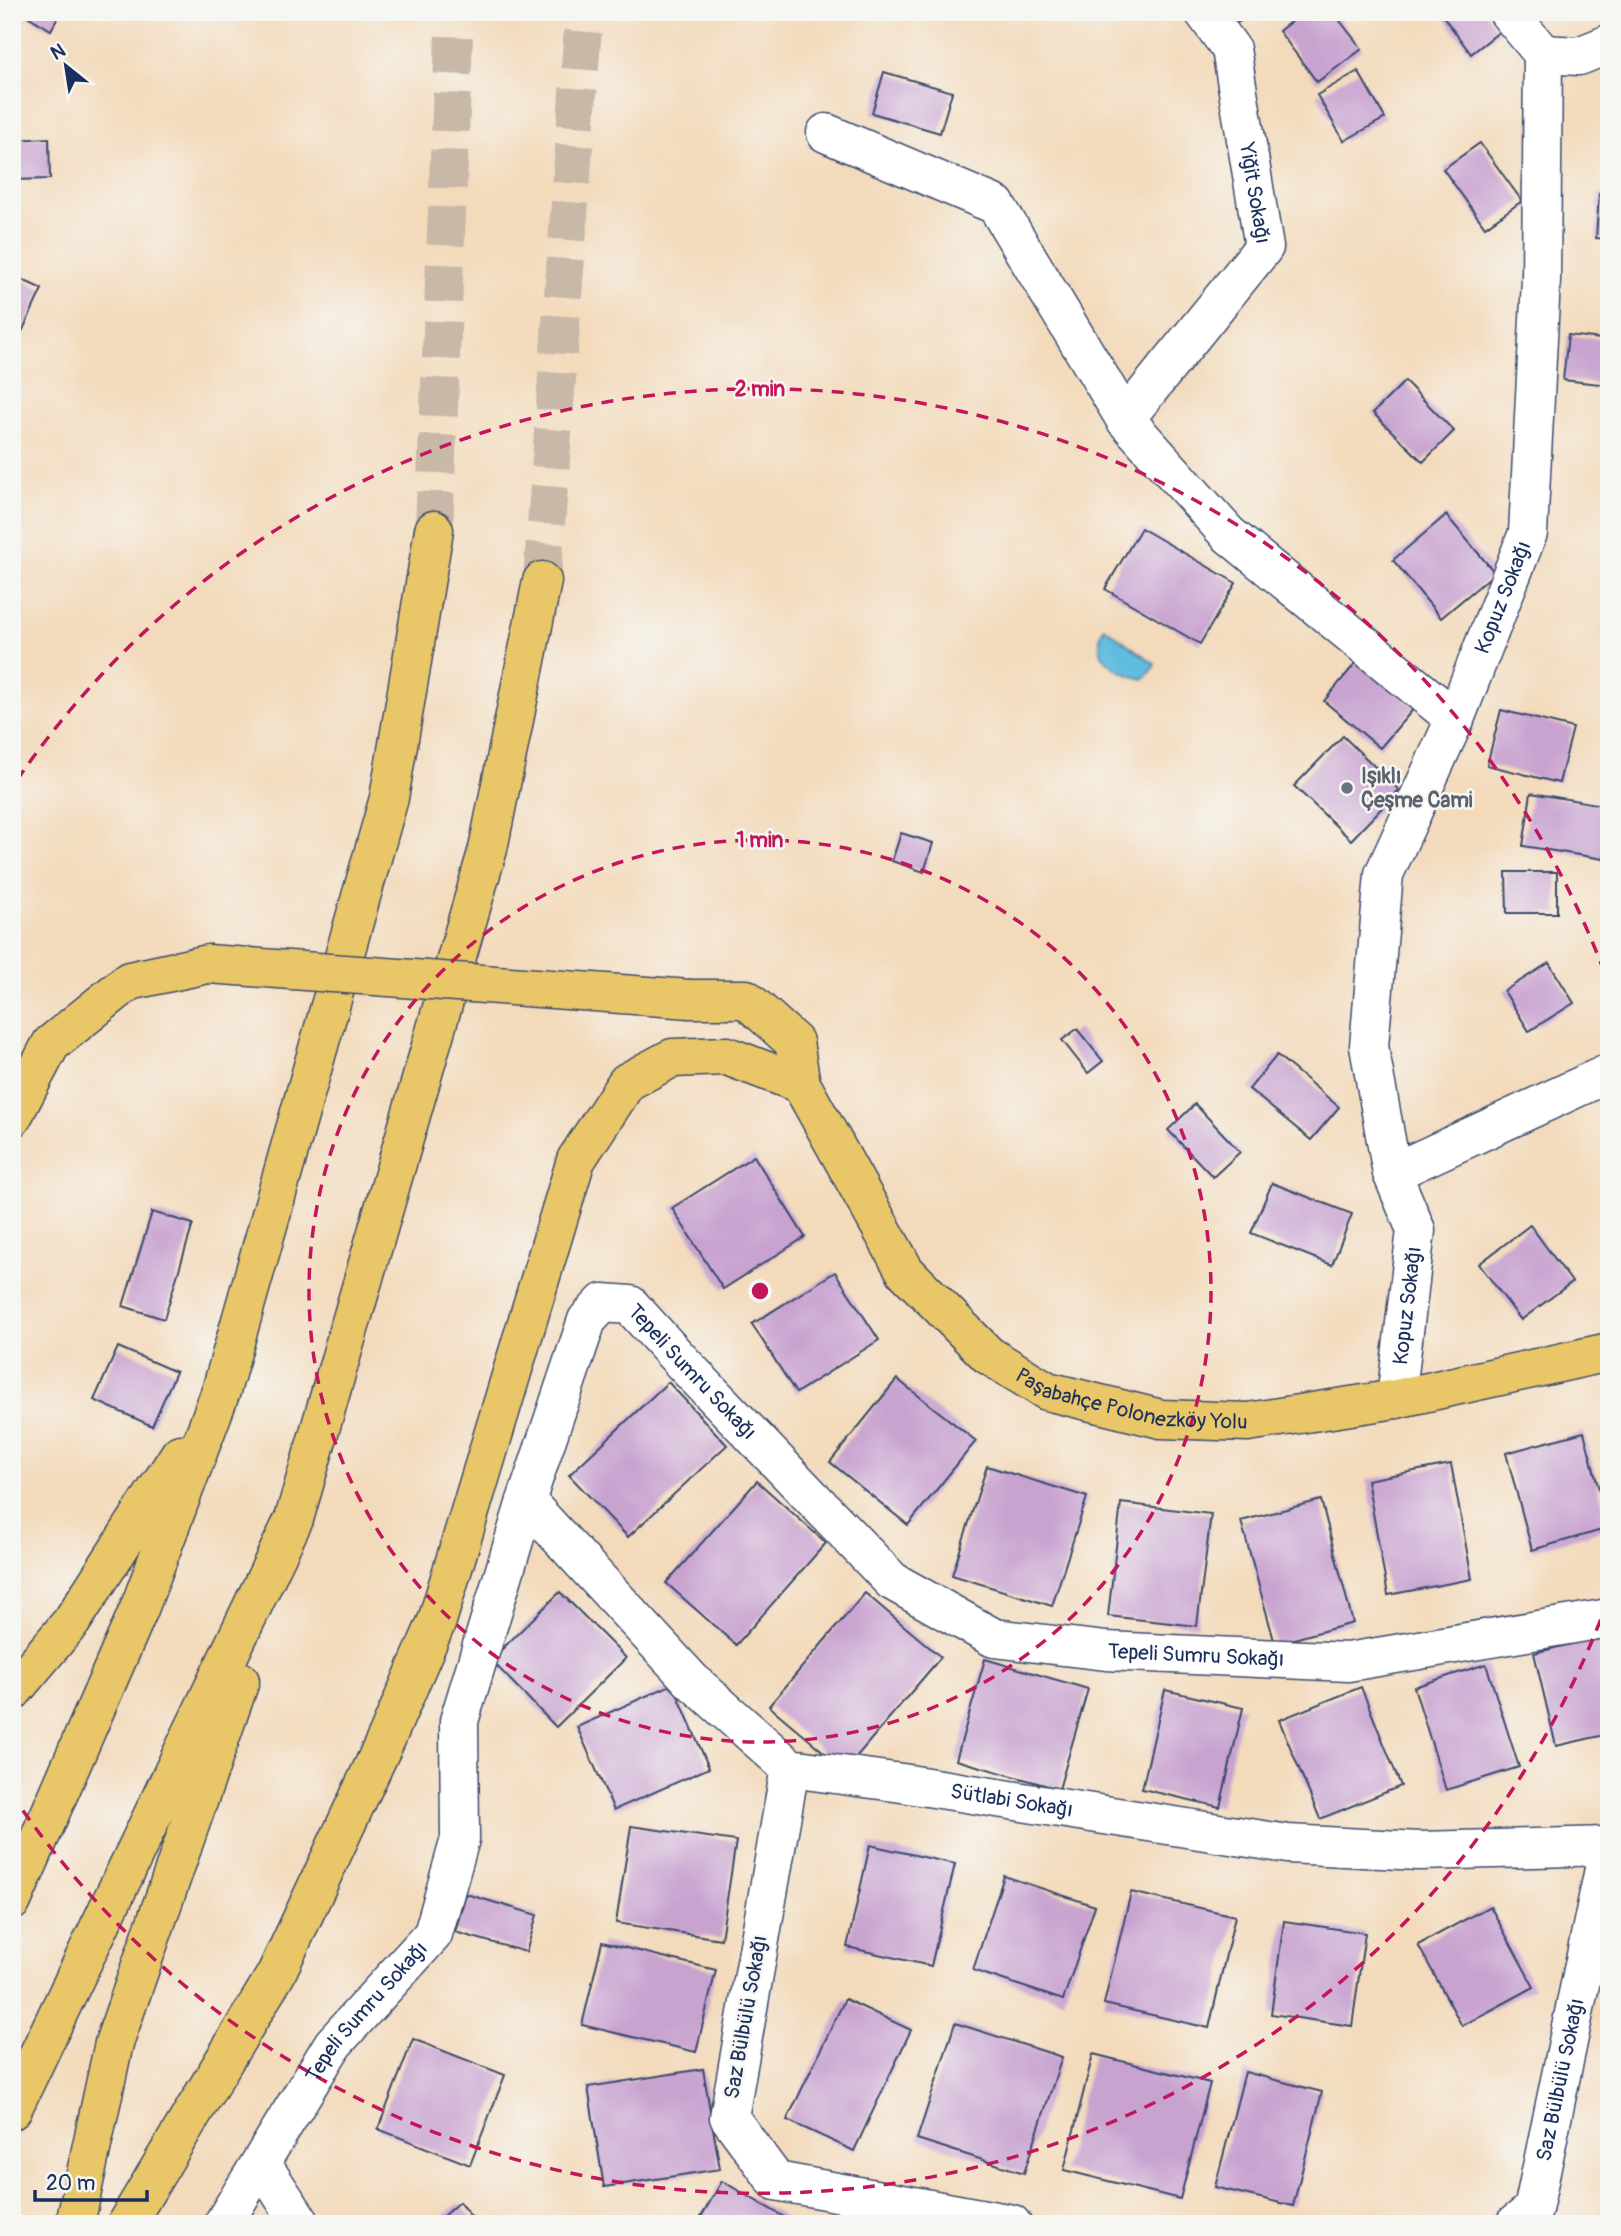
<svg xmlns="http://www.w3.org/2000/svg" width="1621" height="2236" viewBox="0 0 1621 2236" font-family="Pangolin,sans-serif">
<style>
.water{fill:#61bddf;stroke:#3e769e;stroke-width:2}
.building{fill:#c8a3d0}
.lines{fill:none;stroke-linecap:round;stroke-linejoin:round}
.highway-tunnel{stroke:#c8b8a8;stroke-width:38;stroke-dasharray:38 19;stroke-linecap:butt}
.minor-casing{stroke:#3b496c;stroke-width:41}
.major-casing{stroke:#3b496c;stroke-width:41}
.highway-casing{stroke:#3b496c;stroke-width:41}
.minor{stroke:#fff;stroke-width:38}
.major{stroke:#e9c769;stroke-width:38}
.highway{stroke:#e9c769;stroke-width:38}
.highway-bridge-casing{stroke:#3b496c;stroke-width:41;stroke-linecap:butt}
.highway-bridge{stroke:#e9c769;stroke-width:38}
.ring{fill:none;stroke:#c2185b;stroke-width:3.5;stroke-dasharray:12 9}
.worship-dot{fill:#6b7280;stroke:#f6f6f2;stroke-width:2.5}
.labels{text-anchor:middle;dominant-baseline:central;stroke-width:5;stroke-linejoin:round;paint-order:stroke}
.street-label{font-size:21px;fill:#1b2f5e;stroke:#f6f6f2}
.worship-label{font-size:21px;font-weight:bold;fill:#5b616d;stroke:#f6f6f2;text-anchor:start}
.centre{fill:#c2185b;stroke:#f6f6f2;stroke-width:3.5}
.ring-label{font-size:21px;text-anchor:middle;font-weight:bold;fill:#c2185b;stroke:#f6f6f2;stroke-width:5;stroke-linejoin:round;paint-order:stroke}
</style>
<rect width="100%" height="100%" fill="#f6f6f2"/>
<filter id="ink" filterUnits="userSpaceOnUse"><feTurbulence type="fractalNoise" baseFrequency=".0143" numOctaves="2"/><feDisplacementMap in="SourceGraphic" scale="14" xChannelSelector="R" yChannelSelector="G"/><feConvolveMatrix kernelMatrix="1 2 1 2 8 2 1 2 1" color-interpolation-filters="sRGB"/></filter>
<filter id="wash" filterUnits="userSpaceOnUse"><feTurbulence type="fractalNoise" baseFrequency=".00686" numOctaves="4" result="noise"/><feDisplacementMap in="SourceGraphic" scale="28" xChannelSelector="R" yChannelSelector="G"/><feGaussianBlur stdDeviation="1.57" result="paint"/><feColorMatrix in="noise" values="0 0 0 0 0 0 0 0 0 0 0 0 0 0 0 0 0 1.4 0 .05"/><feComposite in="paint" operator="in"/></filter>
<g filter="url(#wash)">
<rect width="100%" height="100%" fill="#f3dabb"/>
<path class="water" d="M1104 627 1155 664 1151 672 1143 679C1117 673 1089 657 1104 627Z"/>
<g id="blocks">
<g class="building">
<path d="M21 12H61L51 30Z"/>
<path d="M1228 12H1257L1235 24Z"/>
<path d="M1303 12H1333L1362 49 1317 82 1279 31Z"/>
<path d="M1440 12H1485L1499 32 1471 54Z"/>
<path d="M1358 71 1385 118 1344 141 1317 95Z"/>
<path d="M884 72 952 92 940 133 872 113Z"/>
<path d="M49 138 50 179 12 180V140Z"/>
<path d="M1480 143 1522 201 1485 227 1443 169Z"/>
<path d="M1599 194 1609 195V239L1596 238Z"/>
<path d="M12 275 42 289 12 353Z"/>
<path d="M1568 335 1609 340V385L1563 380Z"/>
<path d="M1405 381 1454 431 1423 462 1373 413Z"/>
<path d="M1446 515 1495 573 1441 618 1393 560Z"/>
<path d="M1141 528 1236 583 1200 644 1105 589Z"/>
<path d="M1359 659 1415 707 1380 748 1324 701Z"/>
<path d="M1501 710 1573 728 1559 783 1487 765Z"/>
<path d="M1343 736 1399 790 1351 840 1294 786Z"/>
<path d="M1531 793 1609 806V831L1604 859 1523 846Z"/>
<path d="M901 833 933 843 924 872 892 861Z"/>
<path d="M1506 872H1557V913H1507Z"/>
<path d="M1549 963 1574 1003 1529 1031 1504 991Z"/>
<path d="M1077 1029 1103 1061 1088 1073 1062 1040Z"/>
<path d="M1277 1055 1339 1107 1311 1140 1249 1089Z"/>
<path d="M1195 1104 1240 1152 1213 1177 1168 1130Z"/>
<path d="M754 1156 805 1237 723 1289 672 1208Z"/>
<path d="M1272 1183 1352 1214 1332 1265 1251 1233Z"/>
<path d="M152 1212 193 1224 164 1319 123 1306Z"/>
<path d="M1530 1225 1572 1282 1521 1320 1479 1264Z"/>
<path d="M835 1272 879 1340 796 1393 752 1324Z"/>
<path d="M118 1347 176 1372 152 1426 94 1400Z"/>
<path d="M897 1379 976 1441 908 1525 830 1462Z"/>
<path d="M668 1382 727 1445 628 1537 569 1475Z"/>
<path d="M1584 1432 1609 1528 1532 1550 1506 1453Z"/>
<path d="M1451 1464 1472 1579 1388 1595 1367 1480Z"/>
<path d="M987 1466 1087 1497 1052 1606 952 1575Z"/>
<path d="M757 1481 826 1543 736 1645 666 1583Z"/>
<path d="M1321 1500 1353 1623 1275 1644 1241 1521Z"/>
<path d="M1121 1503 1211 1514 1197 1626 1108 1616Z"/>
<path d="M560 1592 626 1658 556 1727 491 1660Z"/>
<path d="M865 1593 941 1657 845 1770 769 1706Z"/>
<path d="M1609 1635V1734L1556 1746 1534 1653Z"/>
<path d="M985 1659 1088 1689 1059 1789 956 1760Z"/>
<path d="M1486 1664 1519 1767 1446 1790 1414 1687Z"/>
<path d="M673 1684 709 1768 614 1810 577 1727Z"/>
<path d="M1361 1687 1401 1786 1320 1819 1279 1720Z"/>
<path d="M1165 1690 1243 1708 1220 1807 1142 1789Z"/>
<path d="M631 1826 736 1841 721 1939 616 1923Z"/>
<path d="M870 1845 955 1864 931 1966 847 1947Z"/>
<path d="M1004 1876 1095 1906 1063 2000 973 1970Z"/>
<path d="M1131 1892 1235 1916 1209 2028 1104 2004Z"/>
<path d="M466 1894 537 1915 526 1952 455 1932Z"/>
<path d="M1490 1906 1534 1987 1462 2026 1418 1945Z"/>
<path d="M1284 1921 1365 1933 1352 2026 1271 2014Z"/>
<path d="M602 1942 716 1970 696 2052 582 2025Z"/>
<path d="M845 1999 911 2030 854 2151 787 2120Z"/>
<path d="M955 2023 1062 2057 1024 2173 917 2139Z"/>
<path d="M413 2039 505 2075 470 2165 378 2129Z"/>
<path d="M1093 2054 1210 2083 1180 2199 1064 2170Z"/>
<path d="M703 2069 720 2169 604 2187 588 2087Z"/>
<path d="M1245 2072 1322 2092 1293 2206 1215 2187Z"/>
<path d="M722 2181 796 2224H697Z"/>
<path d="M459 2202 477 2224H434Z"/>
</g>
</g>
</g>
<g filter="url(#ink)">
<use href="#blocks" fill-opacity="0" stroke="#3b496c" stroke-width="2"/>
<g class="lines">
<g class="highway-tunnel">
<path d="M434 530 455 12"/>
<path d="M542 581 584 12"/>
</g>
<defs>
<g id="minor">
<path id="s1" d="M1204 12 1231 49 1264 247 1125 419 1228 534 1455 719"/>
<path d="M1543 54 1579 56 1609 44"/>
<path d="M826 133 996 205 1125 419"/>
<path d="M1392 1173 1609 1073"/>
<path id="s2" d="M1396 1399 1416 1230 1392 1173 1369 1046 1384 874 1455 719 1528 533 1541 280 1543 54 1508 12"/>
<path id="s3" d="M526 1501 691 1680 790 1768 902 1783 1288 1844 1419 1851 1608 1846"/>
<path d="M790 1768 729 2117 776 2181 1012 2224"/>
<path d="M261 2163 301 2224"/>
<path id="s4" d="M223 2224 333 2044 433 1934 460 1839 459 1721 526 1501 587 1320 603 1303 630 1305 680 1360 892 1581 994 1638 1106 1651 1348 1662 1609 1618"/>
<path id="s5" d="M1515 2224 1533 2210 1609 1845"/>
</g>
<g id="major">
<path id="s6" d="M801 1084 905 1271 988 1355 1047 1391 1161 1419 1248 1422 1396 1399 1609 1352"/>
</g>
<g id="highway">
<path d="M690 999H746L794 1042 801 1084"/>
<path d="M12 1118 51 1044 129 981 208 964"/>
<path d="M12 1692 72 1621 180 1454"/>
<path d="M12 1901 139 1609 221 1391 389 798 434 530"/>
<path d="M12 2110 294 1519 488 849 542 581"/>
<path d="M75 2224 114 2043 240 1681"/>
<path d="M126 2224 276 1974 387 1737 437 1621 576 1160 627 1082 672 1058 727 1056 801 1084"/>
</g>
</defs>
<use href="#minor" class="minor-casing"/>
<use href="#major" class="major-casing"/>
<use href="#highway" class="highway-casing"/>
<use href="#minor" class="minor"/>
<use href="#major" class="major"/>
<use href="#highway" class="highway"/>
<defs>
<path id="highway-bridge" d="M208 964 690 999"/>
</defs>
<use href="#highway-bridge" class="highway-bridge-casing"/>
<use href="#highway-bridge" class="highway-bridge"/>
</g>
</g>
<g class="ring">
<circle cx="760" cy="1291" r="451"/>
<path d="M1608 1600A902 902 0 0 1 17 1802M17 780A902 902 0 0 1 1608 982"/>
</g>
<circle class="worship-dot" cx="1347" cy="788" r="7"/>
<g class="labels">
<g class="street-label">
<text stroke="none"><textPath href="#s1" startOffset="192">Yiğit Sokağı</textPath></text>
<text stroke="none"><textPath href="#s2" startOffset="835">Kopuz Sokağı</textPath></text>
<text stroke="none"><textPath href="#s2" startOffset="94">Kopuz Sokağı</textPath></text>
<text stroke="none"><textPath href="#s4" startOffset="1139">Tepeli Sumru Sokağı</textPath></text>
<text stroke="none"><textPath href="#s6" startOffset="486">Paşabahçe Polonezköy Yolu</textPath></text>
<text stroke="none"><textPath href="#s4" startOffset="1748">Tepeli Sumru Sokağı</textPath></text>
<text stroke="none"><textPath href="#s3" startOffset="600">Sütlabi Sokağı</textPath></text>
<text stroke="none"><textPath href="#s4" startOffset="257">Tepeli Sumru Sokağı</textPath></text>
<text transform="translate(746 2017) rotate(-80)">Saz Bülbülü Sokağı</text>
<text stroke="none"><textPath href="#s5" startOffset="156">Saz Bülbülü Sokağı</textPath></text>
</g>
<g class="worship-label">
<text x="1361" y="776">Işıklı<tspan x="1361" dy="24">Çeşme Cami</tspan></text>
</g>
</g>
<circle cx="760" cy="1291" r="10" class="centre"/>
<g class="ring-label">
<text x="760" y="396">2 min</text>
<text x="760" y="847">1 min</text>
</g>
<rect width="1621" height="2236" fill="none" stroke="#f6f6f2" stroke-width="42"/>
<g transform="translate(66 66) rotate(330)" stroke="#f6f6f2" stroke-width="5" paint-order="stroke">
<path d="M0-5L12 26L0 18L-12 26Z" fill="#1b2f5e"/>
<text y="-10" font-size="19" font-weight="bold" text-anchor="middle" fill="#1b2f5e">N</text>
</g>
<path d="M35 2190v10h112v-10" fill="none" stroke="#1b2f5e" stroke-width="3.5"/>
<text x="46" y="2190" font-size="21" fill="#1b2f5e" stroke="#f6f6f2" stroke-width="5" paint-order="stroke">20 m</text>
</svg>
